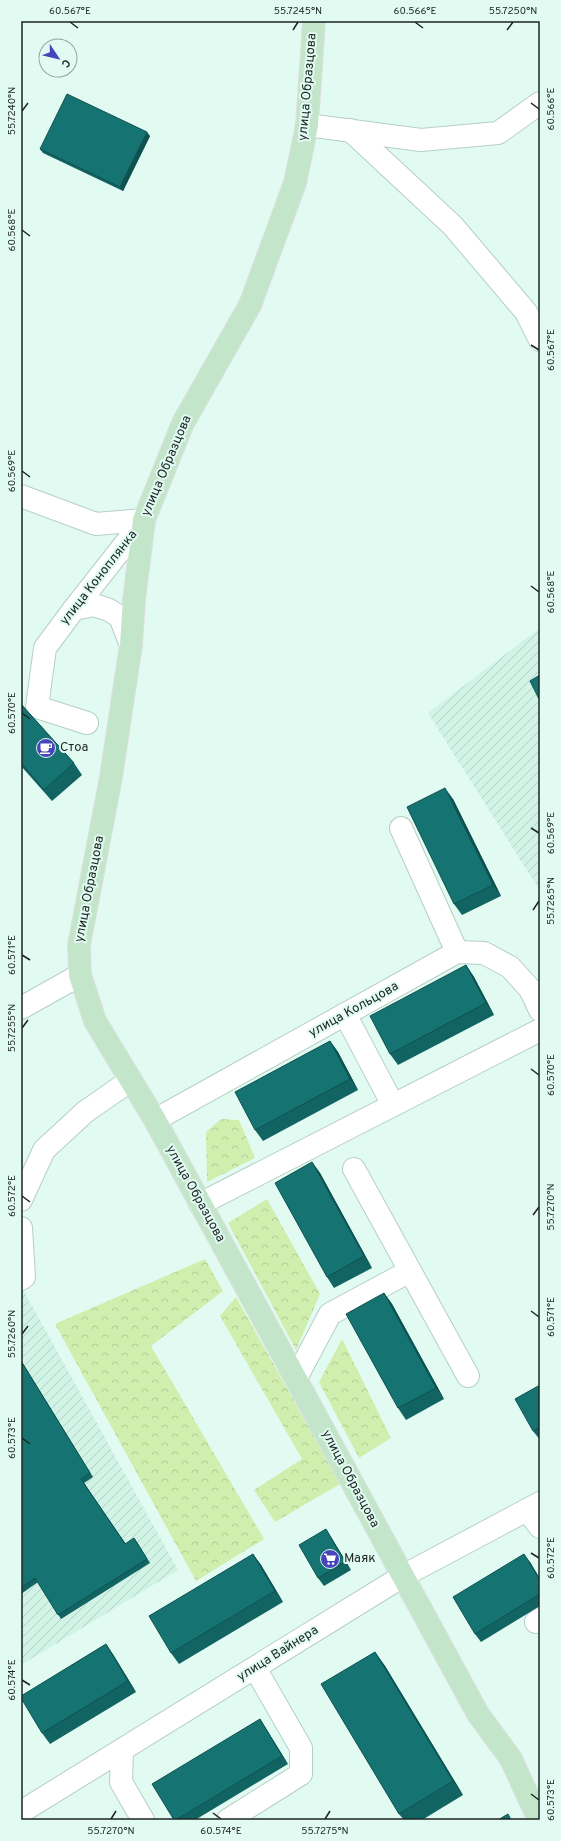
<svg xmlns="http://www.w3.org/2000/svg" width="561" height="1841" viewBox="0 0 561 1841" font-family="Overpass,sans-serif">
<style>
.industrial{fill:url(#industrial-furrows)}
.forest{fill:url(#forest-crowns)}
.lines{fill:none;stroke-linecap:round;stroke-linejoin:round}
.minor-casing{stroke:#b6cfc6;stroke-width:24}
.major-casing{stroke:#dfe0e0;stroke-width:24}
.minor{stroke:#fff;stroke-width:22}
.major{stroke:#c3e6ca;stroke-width:22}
.wall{fill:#126462}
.shaded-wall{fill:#0f5150}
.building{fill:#157472;stroke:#0f5150}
.ticks{fill:none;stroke:#1c2522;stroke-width:1.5}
.labels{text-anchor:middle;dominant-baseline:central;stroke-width:4;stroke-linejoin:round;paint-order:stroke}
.street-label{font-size:13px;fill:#1c2522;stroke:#e2fbf2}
.poi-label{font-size:13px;fill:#1c2522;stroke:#e2fbf2;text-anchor:start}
.neatline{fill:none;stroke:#1c2522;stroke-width:1.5}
.ticks-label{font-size:10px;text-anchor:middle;fill:#1c2522}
</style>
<defs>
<pattern id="industrial-furrows" width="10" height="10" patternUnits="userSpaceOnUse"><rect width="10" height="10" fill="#d0f3e6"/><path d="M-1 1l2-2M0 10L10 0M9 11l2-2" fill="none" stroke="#b2d0c5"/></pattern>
<pattern id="forest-crowns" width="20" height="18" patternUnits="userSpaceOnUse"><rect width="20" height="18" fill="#d0eeae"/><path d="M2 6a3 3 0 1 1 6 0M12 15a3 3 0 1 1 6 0" fill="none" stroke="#b2cc95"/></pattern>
</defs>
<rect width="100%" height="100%" fill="#e2fbf2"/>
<g class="industrial">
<path d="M540 628V891L428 713Z"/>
<path d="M21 1286 178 1570 21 1665Z"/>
</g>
<g class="forest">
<path d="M221 1119 239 1120 255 1158 207 1182 206 1132Z"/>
<path d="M267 1199 320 1294 296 1350 228 1223Z"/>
<path d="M205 1259 223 1291 151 1346 264 1539 196 1581 55 1324Z"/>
<path d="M236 1297 340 1484 275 1522 254 1490 302 1459 220 1316Z"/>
<path d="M342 1339 391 1438 359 1458 319 1382Z"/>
</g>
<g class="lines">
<defs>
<g id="minor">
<path d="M307 125 421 140 498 133 540 103"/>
<path d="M350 130 453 226 526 312 540 340"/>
<path d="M21 496 96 524 144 520 74 609 45 648 37 707 87 723"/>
<path d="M74 609 94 605 109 610 120 617 131 645"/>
<path d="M401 828 457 952"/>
<path d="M21 1008 80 975"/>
<path d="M345 1014 393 1105"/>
<path d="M155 1120 457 952 484 953 510 967 530 989 540 1010"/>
<path d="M354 1169 468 1376"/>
<path d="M21 1200 44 1150 85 1112 131 1080"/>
<path d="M200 1204 540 1030"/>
<path d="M21 1228 24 1277 21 1279"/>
<path d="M296 1378 330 1314 410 1271"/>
<path d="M527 1510 540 1527"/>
<path d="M536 1622 540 1619"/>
<path d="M122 1750 121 1782 143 1820"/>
<path d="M21 1812 403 1576 540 1503"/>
<path d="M228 1820 301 1774V1748L255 1668"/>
</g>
<path id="major" d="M314 21 307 125 295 183 250 305 183 423 144 520 134 600 131 645 111 777 79 945 80 975 95 1021 155 1120 478 1714 511 1759 539 1820"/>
</defs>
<use href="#minor" class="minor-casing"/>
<use href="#major" class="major-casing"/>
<use href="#minor" class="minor"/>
<use href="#major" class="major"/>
</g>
<g class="wall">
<path d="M150 136 123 191 43 153 40 149Z"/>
<path d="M21 704 74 763 82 775 52 801 21 766Z"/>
<path d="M453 799 501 896 462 915 454 904Z"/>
<path d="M466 965 474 977 494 1015 398 1065 390 1054Z"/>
<path d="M330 1041 338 1052 358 1090 263 1141 255 1130Z"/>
<path d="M312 1162 320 1173 372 1268 334 1288 327 1277Z"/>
<path d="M384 1293 392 1304 444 1399 406 1420 398 1408Z"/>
<path d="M21 1360 93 1477 84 1483 126 1544 137 1542 150 1563 61 1619 38 1582 21 1594Z"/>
<path d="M540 1385V1440L533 1431Z"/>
<path d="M331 1537 351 1570 324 1586 318 1578Z"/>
<path d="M253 1554 261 1565 283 1602 179 1664 171 1653Z"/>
<path d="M530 1562 540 1579V1606L481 1642 475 1634Z"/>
<path d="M106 1644 114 1656 136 1692 50 1744 42 1733Z"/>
<path d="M375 1652 385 1666 463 1795 422 1820H404L399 1814Z"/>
<path d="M260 1719 265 1727 288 1764 195 1820H174Z"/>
</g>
<g class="shaded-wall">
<path d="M147 132 150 136 123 191 120 187Z"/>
<path d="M445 788 453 799 501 896 493 885Z"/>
<path d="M466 965 474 977 494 1015 486 1003Z"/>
<path d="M330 1041 338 1052 358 1090 350 1079Z"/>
<path d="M312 1162 320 1173 372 1268 364 1256Z"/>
<path d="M384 1293 392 1304 444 1399 436 1388Z"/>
<path d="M326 1529 331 1537 351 1570 345 1562Z"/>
<path d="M253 1554 261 1565 283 1602 275 1591Z"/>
<path d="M524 1554 530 1562 540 1579V1580Z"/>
<path d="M106 1644 114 1656 136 1692 128 1681Z"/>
<path d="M375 1652 385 1666 463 1795 453 1781Z"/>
<path d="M260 1719 265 1727 288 1764 282 1756Z"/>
</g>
<g class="building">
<path d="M67 94 147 132 120 187 40 149Z"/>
<path d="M540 675V698L539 699 530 681Z"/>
<path d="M21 704 74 763 44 790 21 763Z"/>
<path d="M445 788 493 885 454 904 407 807Z"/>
<path d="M466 965 486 1003 390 1054 370 1016Z"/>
<path d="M330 1041 350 1079 255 1130 235 1092Z"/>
<path d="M312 1162 364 1256 327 1277 275 1183Z"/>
<path d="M384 1293 436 1388 398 1408 346 1314Z"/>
<path d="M21 1361 90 1473 81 1479 125 1544 134 1538 147 1559 58 1615 35 1578 21 1588Z"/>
<path d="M540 1385V1427L533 1431 515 1399Z"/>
<path d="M326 1529 345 1562 318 1578 299 1545Z"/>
<path d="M253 1554 275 1591 171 1653 149 1616Z"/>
<path d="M524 1554 540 1580V1594L475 1634 453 1597Z"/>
<path d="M106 1644 128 1681 42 1733 21 1698V1696Z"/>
<path d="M375 1652 453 1781 399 1814 321 1684Z"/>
<path d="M260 1719 282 1756 176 1820H174L152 1784Z"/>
<path d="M508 1814 511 1820H498Z"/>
</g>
<path class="ticks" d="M70 22 78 28M415 22 423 28M293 30 298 22M507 30 513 22M531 103 539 109M22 111 28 103M22 230 30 236M531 345 539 350M22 471 30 477M531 586 539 592M22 713 30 719M531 828 539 833M533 910 539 901M22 955 30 960M22 1028 28 1020M531 1069 539 1075M22 1196 30 1202M533 1215 539 1207M531 1311 539 1317M22 1334 28 1326M22 1438 30 1444M531 1553 539 1558M22 1680 30 1685M531 1794 539 1800M213 1813 221 1819M111 1819 116 1811M325 1819 330 1811"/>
<defs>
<symbol id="cafe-disc" viewBox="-11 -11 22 22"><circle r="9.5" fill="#4745bb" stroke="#e2fbf2"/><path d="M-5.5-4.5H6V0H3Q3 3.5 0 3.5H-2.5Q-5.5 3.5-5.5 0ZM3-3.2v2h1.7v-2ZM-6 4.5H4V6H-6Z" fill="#fff"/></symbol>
<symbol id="supermarket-disc" viewBox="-11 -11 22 22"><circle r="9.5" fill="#4745bb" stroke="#e2fbf2"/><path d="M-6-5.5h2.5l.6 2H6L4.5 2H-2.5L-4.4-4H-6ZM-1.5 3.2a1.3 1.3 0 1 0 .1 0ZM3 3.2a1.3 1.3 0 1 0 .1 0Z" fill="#fff"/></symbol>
</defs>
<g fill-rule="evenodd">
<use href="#cafe-disc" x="35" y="737" width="22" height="22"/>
<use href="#supermarket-disc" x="319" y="1548" width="22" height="22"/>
</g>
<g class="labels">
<g class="street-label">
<text transform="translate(308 87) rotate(-85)">улица Образцова</text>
<text transform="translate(167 466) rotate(-67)">улица Образцова</text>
<text transform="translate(99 578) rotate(-52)">улица Коноплянка</text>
<text transform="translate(90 889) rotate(-79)">улица Образцова</text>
<text transform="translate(354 1010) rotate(-29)">улица Кольцова</text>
<text transform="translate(195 1194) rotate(61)">улица Образцова</text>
<text transform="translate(350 1479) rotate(62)">улица Образцова</text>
<text transform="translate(278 1654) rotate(-32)">улица Вайнера</text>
</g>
<g class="poi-label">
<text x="60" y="748">Стоа</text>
<text x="344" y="1559">Маяк</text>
</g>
</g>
<rect width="561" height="1841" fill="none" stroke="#e2fbf2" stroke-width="44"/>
<g transform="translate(58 58) rotate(125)"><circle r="19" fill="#e2fbf2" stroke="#93a59f"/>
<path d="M0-3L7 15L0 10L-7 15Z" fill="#4745bb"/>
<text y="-6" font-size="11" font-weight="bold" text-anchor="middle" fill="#1c2522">С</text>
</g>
<rect x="22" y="22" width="517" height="1797" class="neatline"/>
<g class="ticks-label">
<text x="70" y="14">60.567°E</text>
<text x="298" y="14">55.7245°N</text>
<text x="415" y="14">60.566°E</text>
<text x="513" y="14">55.7250°N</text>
<text transform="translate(550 109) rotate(-90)" y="4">60.566°E</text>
<text transform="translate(11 111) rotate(-90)" y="4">55.7240°N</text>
<text transform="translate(11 230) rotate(-90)" y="4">60.568°E</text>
<text transform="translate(550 350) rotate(-90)" y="4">60.567°E</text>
<text transform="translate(11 471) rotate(-90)" y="4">60.569°E</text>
<text transform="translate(550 592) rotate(-90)" y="4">60.568°E</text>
<text transform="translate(11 713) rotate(-90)" y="4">60.570°E</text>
<text transform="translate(550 833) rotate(-90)" y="4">60.569°E</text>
<text transform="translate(550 901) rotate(-90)" y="4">55.7265°N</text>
<text transform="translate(11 955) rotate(-90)" y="4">60.571°E</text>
<text transform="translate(11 1028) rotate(-90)" y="4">55.7255°N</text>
<text transform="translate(550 1075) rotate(-90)" y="4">60.570°E</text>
<text transform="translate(11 1196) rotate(-90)" y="4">60.572°E</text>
<text transform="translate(550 1207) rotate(-90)" y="4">55.7270°N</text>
<text transform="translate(550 1317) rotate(-90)" y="4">60.571°E</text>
<text transform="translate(11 1334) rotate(-90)" y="4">55.7260°N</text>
<text transform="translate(11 1438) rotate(-90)" y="4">60.573°E</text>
<text transform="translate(550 1558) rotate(-90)" y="4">60.572°E</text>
<text transform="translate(11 1680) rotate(-90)" y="4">60.574°E</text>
<text transform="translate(550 1800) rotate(-90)" y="4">60.573°E</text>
<text x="111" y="1834">55.7270°N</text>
<text x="221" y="1834">60.574°E</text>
<text x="325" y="1834">55.7275°N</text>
</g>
</svg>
